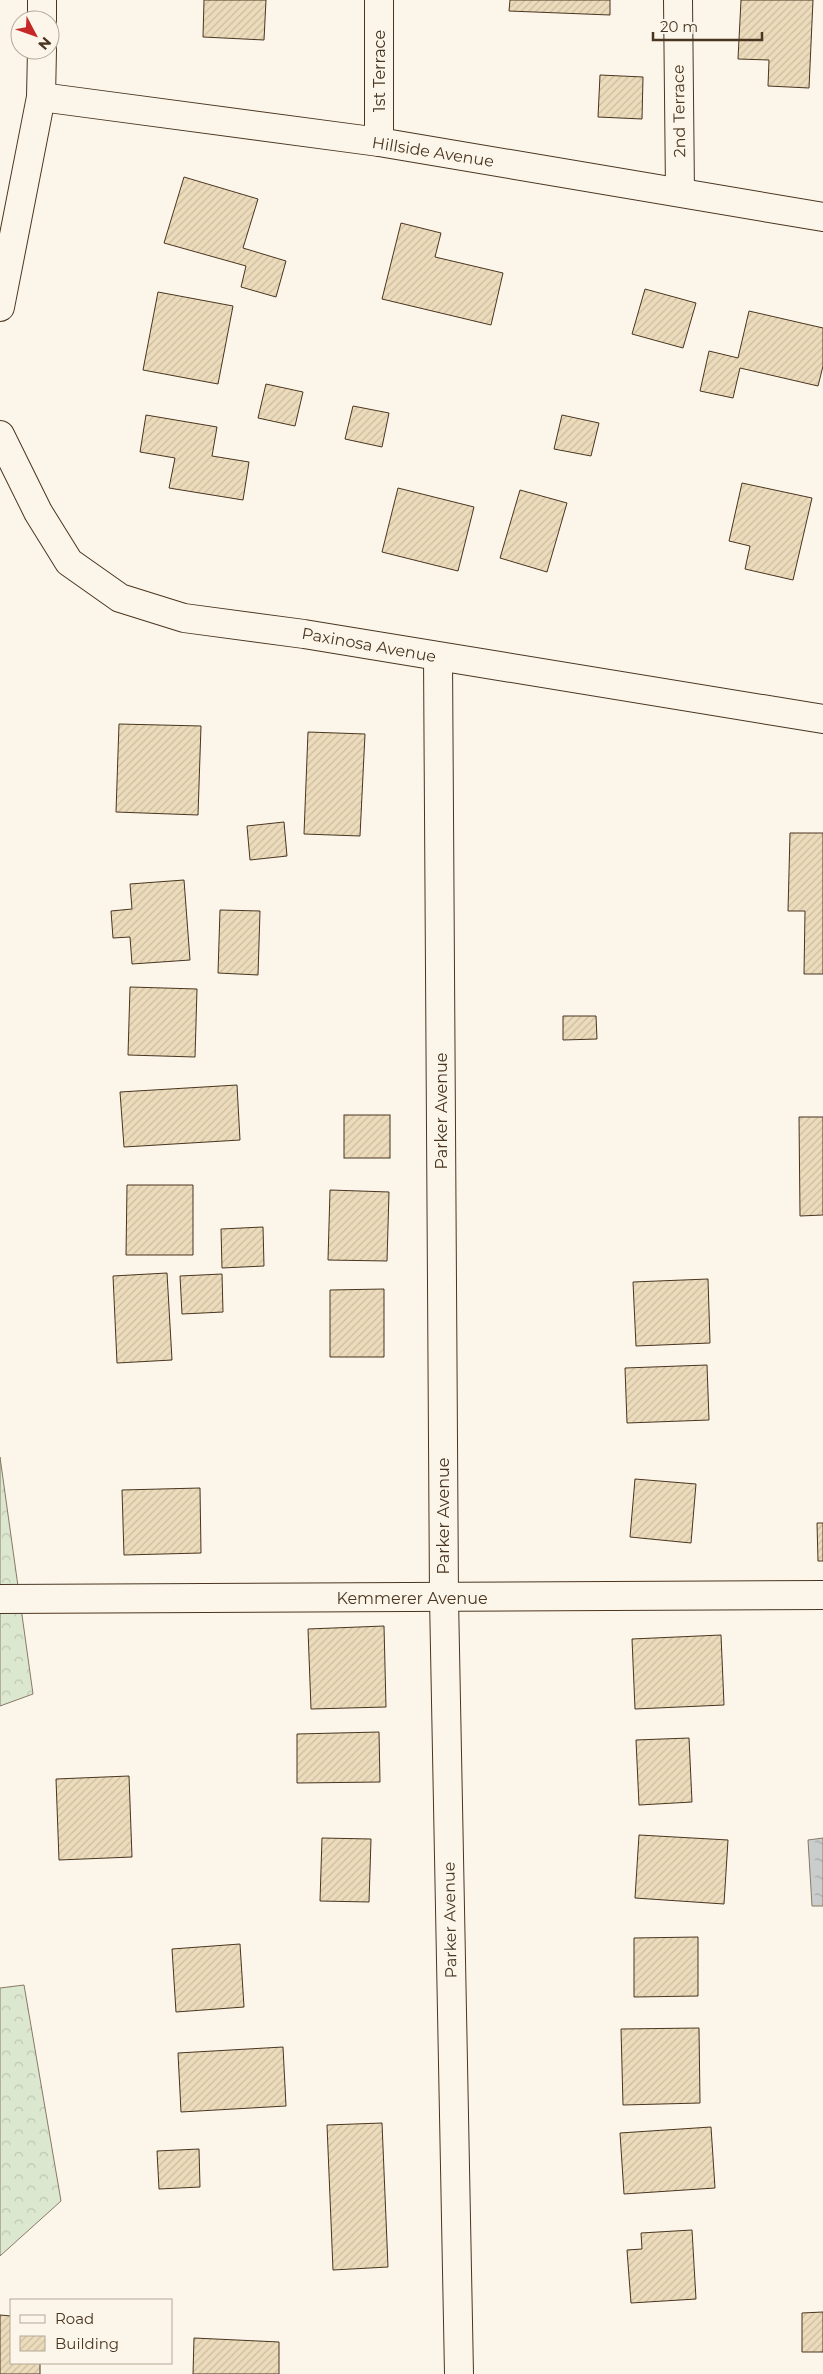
<svg xmlns="http://www.w3.org/2000/svg" width="823" height="2374" viewBox="0 0 823 2374" font-family="Montserrat,sans-serif">
<style>
.forest{fill:url(#forest-crowns);stroke:#887966}
.water{fill:url(#water-ripples);stroke:#887966}
.building{fill:url(#building-hatch);stroke:#4a3520}
.lines{fill:none;stroke-linecap:round;stroke-linejoin:round}
.minor-casing{stroke:#4a3520;stroke-width:30}
.minor{stroke:#fbf6e9;stroke-width:28}
.labels{text-anchor:middle;dominant-baseline:central;stroke-width:4;stroke-linejoin:round;paint-order:stroke}
.street-label{font-size:16px;fill:#4a3520;stroke:#fbf6e9}
</style>
<defs>
<pattern id="forest-crowns" width="20" height="18" patternUnits="userSpaceOnUse" patternTransform="scale(1.25)"><rect width="20" height="18" fill="#dce7d0"/><path d="M2 6a3 3 0 1 1 6 0M12 15a3 3 0 1 1 6 0" fill="none" stroke="#bec7b2"/></pattern>
<pattern id="water-ripples" width="26" height="14" patternUnits="userSpaceOnUse" patternTransform="scale(1.25)"><rect width="26" height="14" fill="#c9cecd"/><path d="M2 4q2-2 4 0t4 0M15 11q2-2 4 0t4 0" fill="none" stroke="#a5a8a6"/></pattern>
<pattern id="building-hatch" width="6" height="6" patternUnits="userSpaceOnUse" patternTransform="scale(1.25)"><rect width="6" height="6" fill="#ecdcbc"/><path d="M-1 1l2-2M0 6l6-6M5 7l2-2" fill="none" stroke="#ccbda1"/></pattern>
</defs>
<rect width="100%" height="100%" fill="#fbf6e9"/>
<g class="forest">
<path d="M0 1457 33 1694 0 1706Z"/>
<path d="M24 1985 61 2201 0 2256V1988Z"/>
</g>
<path class="water" d="M823 1838V1906H812L808 1840Z"/>
<g class="building">
<path d="M204 0H266L264 40 203 37Z"/>
<path d="M510 0H610V15L509 11Z"/>
<path d="M741 0H813L809 88 768 86 769 60 738 59Z"/>
<path d="M600 75 643 77 642 119 598 117Z"/>
<path d="M184 177 258 199 243 248 286 261 276 297 241 287 246 266 164 243Z"/>
<path d="M401 223 441 233 435 257 503 273 491 325 382 299Z"/>
<path d="M645 289 696 303 683 348 632 334Z"/>
<path d="M158 292 233 306 218 384 143 370Z"/>
<path d="M749 311 823 328V366L818 386 740 368 733 398 700 391 709 351 738 358Z"/>
<path d="M266 384 303 392 295 426 258 418Z"/>
<path d="M353 406 389 413 382 447 345 439Z"/>
<path d="M146 415 217 427 212 456 249 462 243 500 169 488 175 458 140 452Z"/>
<path d="M562 415 599 423 591 456 554 449Z"/>
<path d="M742 483 812 498 793 580 745 569 750 546 729 541Z"/>
<path d="M398 488 474 507 458 571 382 552Z"/>
<path d="M520 490 567 503 547 572 500 558Z"/>
<path d="M119 724 201 726 198 815 116 812Z"/>
<path d="M308 732 365 734 360 836 304 834Z"/>
<path d="M284 822 287 856 250 860 247 826Z"/>
<path d="M790 833H823V974H804L805 911H788Z"/>
<path d="M184 880 190 960 132 964 130 937 113 938 111 911 132 909 130 884Z"/>
<path d="M220 910 260 911 258 975 218 973Z"/>
<path d="M130 987 197 989 195 1057 128 1055Z"/>
<path d="M563 1016H596L597 1039 563 1040Z"/>
<path d="M237 1085 240 1140 124 1147 120 1092Z"/>
<rect x="344" y="1115" width="46" height="43"/>
<path d="M799 1117H823V1215L800 1216Z"/>
<path d="M127 1185H193V1255H126Z"/>
<path d="M330 1190 389 1192 387 1261 328 1260Z"/>
<path d="M263 1227 264 1266 222 1268 221 1229Z"/>
<path d="M167 1273 172 1360 117 1363 113 1276Z"/>
<path d="M222 1274 223 1312 182 1314 180 1276Z"/>
<path d="M708 1279 710 1343 636 1346 633 1282Z"/>
<path d="M384 1289V1357H330V1290Z"/>
<path d="M707 1365 709 1420 627 1423 625 1368Z"/>
<path d="M635 1479 696 1484 691 1543 630 1537Z"/>
<path d="M200 1488 201 1553 124 1555 122 1490Z"/>
<path d="M817 1523H823V1561H818Z"/>
<path d="M384 1626 386 1707 311 1709 308 1629Z"/>
<path d="M721 1635 724 1705 635 1709 632 1639Z"/>
<path d="M379 1732 380 1782 297 1783V1734Z"/>
<path d="M689 1738 692 1802 639 1805 636 1740Z"/>
<path d="M129 1776 132 1857 59 1860 56 1779Z"/>
<path d="M639 1835 728 1840 724 1904 635 1898Z"/>
<path d="M322 1838 371 1839 369 1902 320 1901Z"/>
<path d="M698 1937V1996L634 1997V1938Z"/>
<path d="M240 1944 244 2007 176 2012 172 1949Z"/>
<path d="M699 2028 700 2103 623 2105 621 2029Z"/>
<path d="M283 2047 286 2106 181 2112 178 2053Z"/>
<path d="M382 2123 388 2267 333 2270 327 2125Z"/>
<path d="M711 2127 715 2188 624 2194 620 2133Z"/>
<path d="M199 2149 200 2187 159 2189 157 2151Z"/>
<path d="M692 2230 696 2299 631 2303 627 2250 642 2249 641 2233Z"/>
<path d="M823 2312V2352H802V2313Z"/>
<path d="M0 2315 11 2316V2363H40V2374H0Z"/>
<path d="M194 2338 279 2342V2374H193Z"/>
</g>
<g class="lines">
<defs>
<g id="minor">
<path d="M678 0 680 192"/>
<path d="M42 20V0"/>
<path d="M41 97 379 142 823 217"/>
<path d="M379 142V0"/>
<path d="M0 307 41 97 42 50"/>
<path d="M0 435 38 512 69 562 120 598 184 618 304 634 823 719"/>
<path d="M438 657 444 1598 459 2374"/>
<path d="M0 1599 823 1595"/>
</g>
</defs>
<use href="#minor" class="minor-casing"/>
<use href="#minor" class="minor"/>
</g>
<g class="labels">
<g class="street-label">
<text transform="translate(379 71) rotate(-90)">1st Terrace</text>
<text transform="translate(679 111) rotate(-91)">2nd Terrace</text>
<text transform="translate(433 152) rotate(9)">Hillside Avenue</text>
<text transform="translate(369 645) rotate(10)">Paxinosa Avenue</text>
<text transform="translate(441 1111) rotate(-90)">Parker Avenue</text>
<text transform="translate(443 1516) rotate(-90)">Parker Avenue</text>
<text x="412" y="1598">Kemmerer Avenue</text>
<text transform="translate(450 1920) rotate(-91)">Parker Avenue</text>
</g>
</g>
<rect x="10" y="2299" width="162" height="65" fill="#fbf6e9" stroke="#b4a999"/>
<rect x="20" y="2315" width="25" height="8" fill="#fbf6e9" stroke="#b4a999"/>
<text x="55" y="2324" font-size="15" fill="#4a3520">Road</text>
<rect x="20" y="2336" width="25" height="15" fill="url(#building-hatch)" stroke="#b4a999"/>
<text x="55" y="2349" font-size="15" fill="#4a3520">Building</text>
<g transform="translate(35 35) rotate(131)"><circle r="24" fill="#fbf6e9" stroke="#b4a999"/>
<path d="M0-4L9 19L0 12L-9 19Z" fill="#c62828"/>
<text y="-8" font-size="14" font-weight="bold" text-anchor="middle" fill="#4a3520">N</text>
</g>
<path d="M653 32v8h109v-8" fill="none" stroke="#4a3520" stroke-width="2.5"/>
<text x="660" y="32" font-size="15" fill="#4a3520" stroke="#fbf6e9" stroke-width="4" paint-order="stroke">20 m</text>
</svg>
